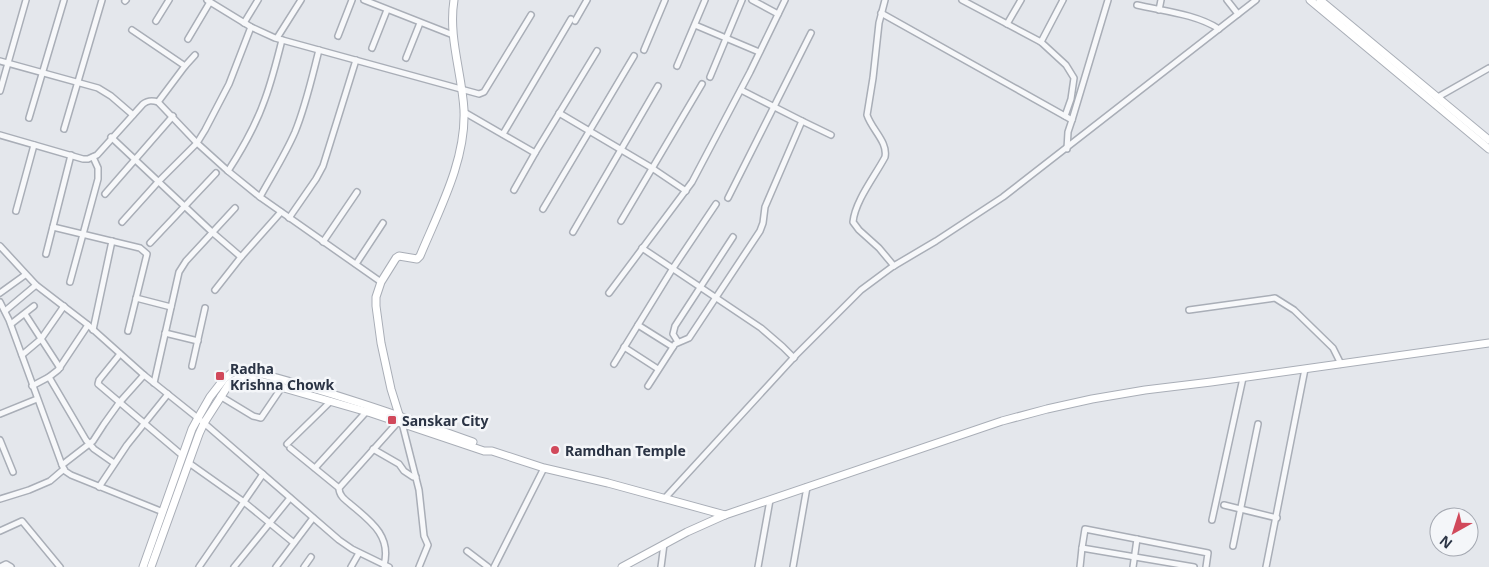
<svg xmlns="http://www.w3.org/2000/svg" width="1489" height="567" viewBox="0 0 1489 567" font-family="'Noto Sans',sans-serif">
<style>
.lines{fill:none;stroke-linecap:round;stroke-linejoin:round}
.street-casing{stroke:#a9aeb7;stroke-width:8}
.secondary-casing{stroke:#a9aeb7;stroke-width:9}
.street{stroke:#f7f8fa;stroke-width:5}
.secondary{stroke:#fff;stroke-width:7}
.poi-dot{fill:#d1495b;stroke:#f4f6f9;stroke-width:2}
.labels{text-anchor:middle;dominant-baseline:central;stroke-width:5;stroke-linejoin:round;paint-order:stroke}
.poi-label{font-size:14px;font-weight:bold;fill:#2b3445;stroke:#f4f6f9;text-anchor:start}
</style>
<rect width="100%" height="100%" fill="#e4e7ec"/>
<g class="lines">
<defs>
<g id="street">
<path d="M207 0 251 27 275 38 479 94 484 92 531 15"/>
<path d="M364 0 453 35"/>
<path d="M752 0 778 14"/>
<path d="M885 0 879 23 873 78 867 115C872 130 888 142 885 157 875 176 855 201 853 222L859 230 879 248 894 266"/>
<path d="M962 0 1041 42 1066 65 1074 78 1071 99 1065 116"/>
<path d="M1227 0 1238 14"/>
<path d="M125 1 126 0"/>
<path d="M1137 5C1163 11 1196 14 1219 29"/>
<path d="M1159 10 1161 0"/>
<path d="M881 13 1072 120"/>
<path d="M156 21 169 0"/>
<path d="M575 21 587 0"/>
<path d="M244 23 258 0"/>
<path d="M1007 24 1021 0"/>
<path d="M695 25 759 52"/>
<path d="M132 30 185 66 158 102"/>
<path d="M338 36 352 0"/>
<path d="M277 38 301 0"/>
<path d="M188 39 210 2"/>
<path d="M1041 42 1063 0"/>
<path d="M372 48 387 10"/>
<path d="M644 50 665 0"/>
<path d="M406 58 420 23"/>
<path d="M0 61 98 88 111 96 133 115"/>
<path d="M185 66 195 55"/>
<path d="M677 66 705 0"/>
<path d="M710 77 742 0"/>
<path d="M741 90 802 121 831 135"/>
<path d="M0 91 26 0"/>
<path d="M1438 97 1489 68"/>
<path d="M464 112 535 153 597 51"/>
<path d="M559 113 652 168 686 191"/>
<path d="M29 118 64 0"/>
<path d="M64 129 102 0"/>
<path d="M503 134 571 19"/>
<path d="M0 135 83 159H88L97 155 143 104C148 100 152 100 158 102L197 143 228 171 260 197 381 282"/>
<path d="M111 137 212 232 241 257"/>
<path d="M1067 149 1068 132 1072 120 1108 0"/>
<path d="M228 171C243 148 256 125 265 99 272 80 277 60 282 40"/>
<path d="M514 190 535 153"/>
<path d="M105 194 173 116"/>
<path d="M260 197C272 175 285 155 295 132 306 105 312 77 319 50"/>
<path d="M728 198 811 33"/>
<path d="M543 209 634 56"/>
<path d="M16 211 34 145"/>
<path d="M289 218 316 179 323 166 356 60"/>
<path d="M621 221 702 84"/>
<path d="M122 222 158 182 197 143 205 130 229 84 251 27"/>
<path d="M53 227 140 248 147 254 128 331"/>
<path d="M573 232 658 86"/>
<path d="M323 242 357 192"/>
<path d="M150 243 216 173"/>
<path d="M0 246 36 285 88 325 144 375 204 423 339 540 352 549 389 567"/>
<path d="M642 248 761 328 783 347 794 358"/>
<path d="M46 254 71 155"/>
<path d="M356 264 383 223"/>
<path d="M70 282 98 179V168L93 157"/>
<path d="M215 290 241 257 281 212"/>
<path d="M0 293 25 275"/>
<path d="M609 293 692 182 750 72 785 0"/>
<path d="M136 298 171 307"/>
<path d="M0 302 9 320 62 465 65 471 71 475 163 512"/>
<path d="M1189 310 1275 298 1294 310 1333 348 1341 364"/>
<path d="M5 311 36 285"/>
<path d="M25 314 60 368"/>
<path d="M11 324 34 306"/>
<path d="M638 325 673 347"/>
<path d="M93 330 112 241"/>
<path d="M165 333 198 341"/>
<path d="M678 342 673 334 675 326 733 237"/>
<path d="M624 347 658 369"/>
<path d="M120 354 99 380 98 384 183 456"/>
<path d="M22 355 41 339 64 306"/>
<path d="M614 364 673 268 716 204"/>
<path d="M192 366 205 308"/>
<path d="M49 377 86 440 94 449 114 463"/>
<path d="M154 383 179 272 186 261 235 208"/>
<path d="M32 386 49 377 58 370 88 325"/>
<path d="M648 386 675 344 689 338 760 231 763 223 765 207 802 121"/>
<path d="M220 396 253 416 261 418 282 387"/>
<path d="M0 414 37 399"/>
<path d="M402 423 419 490 424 536 428 545 419 567"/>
<path d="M0 440 13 472"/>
<path d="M287 444 331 401"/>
<path d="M290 448 339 488"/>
<path d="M373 449 399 464 404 471 413 477H416"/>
<path d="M189 463 244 502 294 543"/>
<path d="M62 465 93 441 104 424 119 403 144 375"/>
<path d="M315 468 367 411"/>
<path d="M99 487 127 445 168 394"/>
<path d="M665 498 796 355 861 290 892 267 936 241 1003 197 1256 0"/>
<path d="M0 499 29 490 50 481 64 469"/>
<path d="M1224 505 1277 518"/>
<path d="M1212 520 1243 378"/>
<path d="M0 531 22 521 60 567"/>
<path d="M1233 546 1258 424"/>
<path d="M467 551 488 567"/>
<path d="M384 565C392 535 369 520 349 503 344 499 339 495 339 488L398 422"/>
<path d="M0 567 6 564 11 567"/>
<path d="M199 567 263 474"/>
<path d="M234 567 290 498"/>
<path d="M276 567 313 518"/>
<path d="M304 567 311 557"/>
<path d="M351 567 359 553"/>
<path d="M494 567 544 468"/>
<path d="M661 567 664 544"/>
<path d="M758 567 770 500"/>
<path d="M793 567 807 487"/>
<path d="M1080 567 1082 548"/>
<path d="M1133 567 1137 539"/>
<path d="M1194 567 1082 548 1085 529 1208 553 1206 567"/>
<path d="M1266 567 1305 369"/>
</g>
<g id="secondary">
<path d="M1310 0 1489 149"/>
<path d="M1320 0 1489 140"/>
<path d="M400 418 391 389 381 343 376 306V297L381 282 396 258 399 256 417 259 420 256C439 210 466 161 464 110 462 73 448 37 454 0"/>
<path d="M143 567 192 429 198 418 210 397 224 379 234 371 239 370H246C323 389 398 415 473 442"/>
<path d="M151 567 199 434 204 423 229 384C235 379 239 377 246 377L371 413 484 451H492L544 468 608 483 725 515"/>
<path d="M622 567 687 532 725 515 1002 421 1047 409 1092 399 1145 390 1211 382 1489 343"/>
</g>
</defs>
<use href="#street" class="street-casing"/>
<use href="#secondary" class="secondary-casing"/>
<use href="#street" class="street"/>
<use href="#secondary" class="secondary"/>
</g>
<g class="poi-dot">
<rect x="215" y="371" width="10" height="10" rx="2.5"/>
<rect x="387" y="415" width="10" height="10" rx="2.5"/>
<circle cx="555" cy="450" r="5"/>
</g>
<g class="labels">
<g class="poi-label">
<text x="230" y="368">Radha<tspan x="230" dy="16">Krishna Chowk</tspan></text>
<text x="402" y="420">Sanskar City</text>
<text x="565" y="450">Ramdhan Temple</text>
</g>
</g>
<g transform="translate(1454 532) rotate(219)"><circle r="24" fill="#f4f6f9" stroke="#a4a8b1"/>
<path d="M0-4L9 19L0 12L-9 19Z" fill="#d1495b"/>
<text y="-8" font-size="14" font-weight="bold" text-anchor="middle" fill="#2b3445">N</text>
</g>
</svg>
